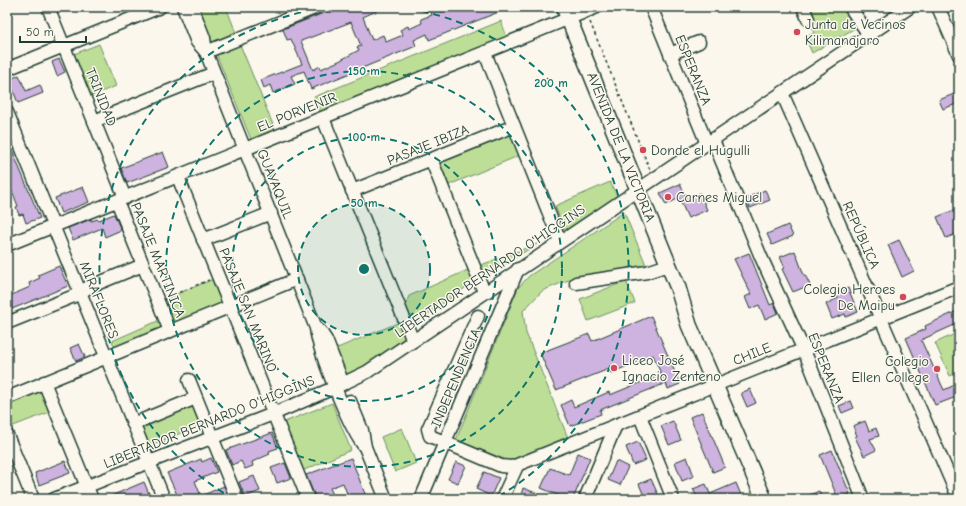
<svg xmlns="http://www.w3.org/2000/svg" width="966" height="506" viewBox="0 0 966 506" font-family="'Comic Neue',sans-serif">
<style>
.green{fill:#bdde97;stroke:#6e8e66}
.building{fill:#ceb2df;stroke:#1f3d34;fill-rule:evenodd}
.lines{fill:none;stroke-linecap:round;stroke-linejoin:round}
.minor-casing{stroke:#1f3d34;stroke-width:15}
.major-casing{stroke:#1f3d34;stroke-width:18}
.path{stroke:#1f3d34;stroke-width:1.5;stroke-dasharray:3 3;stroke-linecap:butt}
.minor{stroke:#fbf7ec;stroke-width:12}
.major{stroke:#fbf7ec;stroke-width:15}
.ring{fill:none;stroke:#0f766e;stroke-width:2;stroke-dasharray:7 5}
.poi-dot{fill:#d1495b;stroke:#fbf7ec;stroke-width:1.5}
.labels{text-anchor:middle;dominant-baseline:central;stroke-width:3;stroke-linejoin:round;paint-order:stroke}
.poi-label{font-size:14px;fill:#1f3d34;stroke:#fbf7ec;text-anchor:start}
.street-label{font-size:14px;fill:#1f3d34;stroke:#fbf7ec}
.centre{fill:#0f766e;stroke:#fbf7ec;stroke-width:2}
.ring-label{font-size:12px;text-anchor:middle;font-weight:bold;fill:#0f766e;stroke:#fbf7ec;stroke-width:3;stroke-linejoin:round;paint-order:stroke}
</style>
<rect width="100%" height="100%" fill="#fbf7ec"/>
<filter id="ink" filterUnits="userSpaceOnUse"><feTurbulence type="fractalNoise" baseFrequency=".025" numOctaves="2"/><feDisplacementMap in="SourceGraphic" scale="8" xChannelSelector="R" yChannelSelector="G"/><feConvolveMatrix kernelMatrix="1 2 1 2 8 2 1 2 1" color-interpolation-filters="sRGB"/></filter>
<g filter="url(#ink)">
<g class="green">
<path d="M197 7H226L237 35 212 45Z"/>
<path d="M803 7H843L857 27 812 53 805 37 814 33Z"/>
<path d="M501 21 507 37 321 113 314 97Z"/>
<path d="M239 42 276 132 252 142 215 51Z"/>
<path d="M99 44 116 86 91 96 74 54Z"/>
<path d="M513 130 523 154 449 185 439 161Z"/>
<path d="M610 182 617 196 565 232 555 206Z"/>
<path d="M624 212 647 267 571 279 542 291 523 311 526 333 568 438 509 461 456 440 518 288 529 276Z"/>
<path d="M537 244 486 276 481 265Z"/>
<path d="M470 269 475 281 414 324 405 306 409 296Z"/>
<path d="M216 278 226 303 172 325 162 300Z"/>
<path d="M626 281 635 303 588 321 580 299Z"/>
<path d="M160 320 163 327 115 348 112 341Z"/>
<path d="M400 322 407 336 368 365 346 376 335 349Z"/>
<path d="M955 334 959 344V372L950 376 935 343Z"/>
<path d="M46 388 55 410 8 428 7 404Z"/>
<path d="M192 402 201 425 149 446 140 423Z"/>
<path d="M332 403 351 450 302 471 282 423Z"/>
<path d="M402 428 416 463 395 472 381 437Z"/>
</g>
<g class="building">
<path d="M339 7H385L363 17 372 40 383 35 386 42 403 35 400 30 408 26 409 29 422 23 421 19 432 15 430 9 435 7H439L441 12 455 7H511L429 40 427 34 414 40 416 46 311 89 304 71 291 76 295 84 273 93 270 85 264 88 261 80 302 64 291 39 287 40 283 29ZM351 22 361 46 357 47 359 50 339 61 321 69 320 66 313 70 301 41Z"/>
<path d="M59 59 65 72 57 76 52 62Z"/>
<path d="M19 75 26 91 40 85 43 93 18 103 9 80Z"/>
<path d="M959 92V103L943 109 939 100Z"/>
<path d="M7 138 40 218 26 223 23 214 19 215 16 207 18 206 7 178Z"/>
<path d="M163 152 169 167 127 183 121 168Z"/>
<path d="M680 184 687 199 700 193 707 210 688 218 679 198 666 205 660 193Z"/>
<path d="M83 187 89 202 61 213 55 198Z"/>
<path d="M765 190 770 200 750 208 746 198Z"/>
<path d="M959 208V233L946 238 937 217Z"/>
<path d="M114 214 121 230 105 237 102 228 73 240 68 228 91 219V221L98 219 99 220Z"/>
<path d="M788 225 793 236 772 245 767 234Z"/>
<path d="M899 240 914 271 902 277 888 245Z"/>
<path d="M795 251 804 275H805L810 285 793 292 782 269 785 268 780 257Z"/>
<path d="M749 253 770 305 774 303 778 313 765 319 759 305 750 309 745 297 751 294 734 259Z"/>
<path d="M59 266 68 286 12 309 7 297 30 287 29 283 40 278 38 275Z"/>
<path d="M848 288 858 312 846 317 845 314 832 319 826 304 838 298 836 293Z"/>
<path d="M959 310V323L921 340 944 390 959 383V396L935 405 906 338 926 329 925 326Z"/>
<path d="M651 316 680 384 668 389 666 383 600 410 601 414 570 426 561 405 571 400 574 407 609 392 610 395 661 374 653 355 611 373 609 369 556 390 540 353 589 334 592 341Z"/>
<path d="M79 344 85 357 76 361 70 348Z"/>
<path d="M750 389 756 403 747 407 741 393Z"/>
<path d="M851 401 854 408 842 413 839 406Z"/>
<path d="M702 412 725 467 713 472 690 417Z"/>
<path d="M673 421 681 440 669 445 661 426Z"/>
<path d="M865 421 869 431 876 428 879 436 870 439 876 450 864 456 855 437 857 436 853 426Z"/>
<path d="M272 433 278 448 269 451 270 454 252 462 253 466 245 469 241 461 232 465 226 450Z"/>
<path d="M638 442 646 460 633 465 626 447Z"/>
<path d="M832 450 850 494 838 499 820 455Z"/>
<path d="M578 453 590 458 573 499H559L560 496 541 488 550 468 569 475Z"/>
<path d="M687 457 694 476 682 481 675 462Z"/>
<path d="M211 458 217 472 195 481 201 496 224 486 227 493 212 499H179L167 473 201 459 202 462Z"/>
<path d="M351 458 367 499H349L343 483 330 488 335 499H316L306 475Z"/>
<path d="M65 461 70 473 39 485 35 473Z"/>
<path d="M616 461 628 467 620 485 608 480Z"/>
<path d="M456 462 466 466 458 483 448 479Z"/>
<path d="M285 463 291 478 277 483 271 468Z"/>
<path d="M484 472 499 478 491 496 476 489Z"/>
<path d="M254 476 260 491 245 497 239 482Z"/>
<path d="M651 479 660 499H646L642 491 639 484Z"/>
<path d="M144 482 150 496 143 499H104Z"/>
<path d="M736 483 741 495 732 499H698L693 489 706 484 710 494Z"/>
<path d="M523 488 536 493 533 499 521 495Z"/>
<path d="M819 491 822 499H800Z"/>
</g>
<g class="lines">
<defs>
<g id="minor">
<path d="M48 7 125 198"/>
<path d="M183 7 197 42 206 52"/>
<path d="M192 7 204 38 206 52 316 328C318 350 350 430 365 447"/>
<path d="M651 7 707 144"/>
<path d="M803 7 808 19"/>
<path d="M850 7 869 35"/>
<path d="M938 7 959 55"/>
<path d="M206 52 317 7"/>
<path d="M485 53 560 241"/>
<path d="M670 54 699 42"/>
<path d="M7 69 160 7"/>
<path d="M782 93 878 312 959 499"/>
<path d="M7 112 164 499"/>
<path d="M323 118 413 341"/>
<path d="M94 121 214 73"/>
<path d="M713 140 761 257 806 355 863 499"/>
<path d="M431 159 484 292"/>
<path d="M178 177 308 499"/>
<path d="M352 191 514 126"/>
<path d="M117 201 170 331"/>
<path d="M203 240 271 213"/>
<path d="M7 245 597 7"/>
<path d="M576 283 647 272 668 265"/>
<path d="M478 316 428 429 430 436 501 466 512 467 959 287"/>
<path d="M7 323 74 296 89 287 143 265"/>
<path d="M320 331 326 340 340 376"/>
<path d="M189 380 237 499"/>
<path d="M44 382 92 499"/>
<path d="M7 398 297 279"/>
<path d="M350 401 362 430 365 447 386 499"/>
<path d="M640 416 673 499"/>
<path d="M133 424 196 398"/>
<path d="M7 435 33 499"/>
<path d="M54 499 273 414 336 387 367 372 910 7"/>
<path d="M421 499 518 269"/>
<path d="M502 499 517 466"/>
<path d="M585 499 616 425"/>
</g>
<path id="major" d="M564 7 678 288 689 325 764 499"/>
</defs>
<use href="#minor" class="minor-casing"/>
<use href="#major" class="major-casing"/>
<g class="path">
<path d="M590 22 650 170"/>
<path d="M168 297 209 280"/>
</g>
<use href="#minor" class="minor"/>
<use href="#major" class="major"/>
</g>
</g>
<circle cx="364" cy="269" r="66" fill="#0f766e" fill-opacity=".12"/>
<g class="ring">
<circle cx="364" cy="269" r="66"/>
<circle cx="364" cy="269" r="132"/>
<circle cx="364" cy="269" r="198"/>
<path d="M234 499A264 264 0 0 1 330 7M398 7A264 264 0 0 1 494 499"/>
</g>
<g class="poi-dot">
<circle cx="797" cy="32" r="4"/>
<circle cx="643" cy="150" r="4"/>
<circle cx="668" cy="197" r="4"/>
<circle cx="903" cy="297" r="4"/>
<circle cx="614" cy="368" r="4"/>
<circle cx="937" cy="369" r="4"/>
</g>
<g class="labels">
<g class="poi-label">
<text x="805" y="24">Junta de Vecinos<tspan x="805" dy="16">Kilimanajaro</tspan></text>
<text x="651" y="150">Donde el Hugulli</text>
<text x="676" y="197">Carnes Miguel</text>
<text x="895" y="289" text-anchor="end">Colegio Heroes<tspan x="895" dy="16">De Maipu</tspan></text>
<text x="622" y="360">Liceo José<tspan x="622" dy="16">Ignacio Zenteno</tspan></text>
<text x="929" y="361" text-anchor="end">Colegio<tspan x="929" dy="16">Ellen College</tspan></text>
</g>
<g class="street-label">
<text transform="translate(693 70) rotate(68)">ESPERANZA</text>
<text transform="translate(101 97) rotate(68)">TRINIDAD</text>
<text transform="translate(297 112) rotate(-22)">EL PORVENIR</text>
<text transform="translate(428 145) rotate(-22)">PASAJE IBIZA</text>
<text transform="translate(621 147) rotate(68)">AVENIDA DE LA VICTORIA</text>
<text transform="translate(275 184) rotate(68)">GUAYAQUIL</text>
<text transform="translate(861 235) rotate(66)">REPÚBLICA</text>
<text transform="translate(158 260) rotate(68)">PASAJE MARTINICA</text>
<text transform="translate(490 271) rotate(-34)">LIBERTADOR BERNARDO O'HIGGINS</text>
<text transform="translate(99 300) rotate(68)">MIRAFLORES</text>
<text transform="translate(248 310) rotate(68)">PASAJE SAN MARINO</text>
<text transform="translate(752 354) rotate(-22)">CHILE</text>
<text transform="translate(826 368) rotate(68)">ESPERANZA</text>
<text transform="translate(456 378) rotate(-67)">INDEPENDENCIA</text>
<text transform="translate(209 422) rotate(-22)">LIBERTADOR BERNARDO O'HIGGINS</text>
</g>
</g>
<circle cx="364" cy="269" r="6" class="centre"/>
<g class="ring-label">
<text x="364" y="75">150 m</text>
<text x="551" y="87">200 m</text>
<text x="364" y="141">100 m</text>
<text x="364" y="207">50 m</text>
</g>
<rect width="966" height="506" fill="none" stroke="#fbf7ec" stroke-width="24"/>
<rect x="12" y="12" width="942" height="482" fill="none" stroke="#1f3d34" stroke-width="1.5" filter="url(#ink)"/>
<path d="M20 36v6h66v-6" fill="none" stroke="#1f3d34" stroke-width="2"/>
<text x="26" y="36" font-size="12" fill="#1f3d34" stroke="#fbf7ec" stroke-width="3" paint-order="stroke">50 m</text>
</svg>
